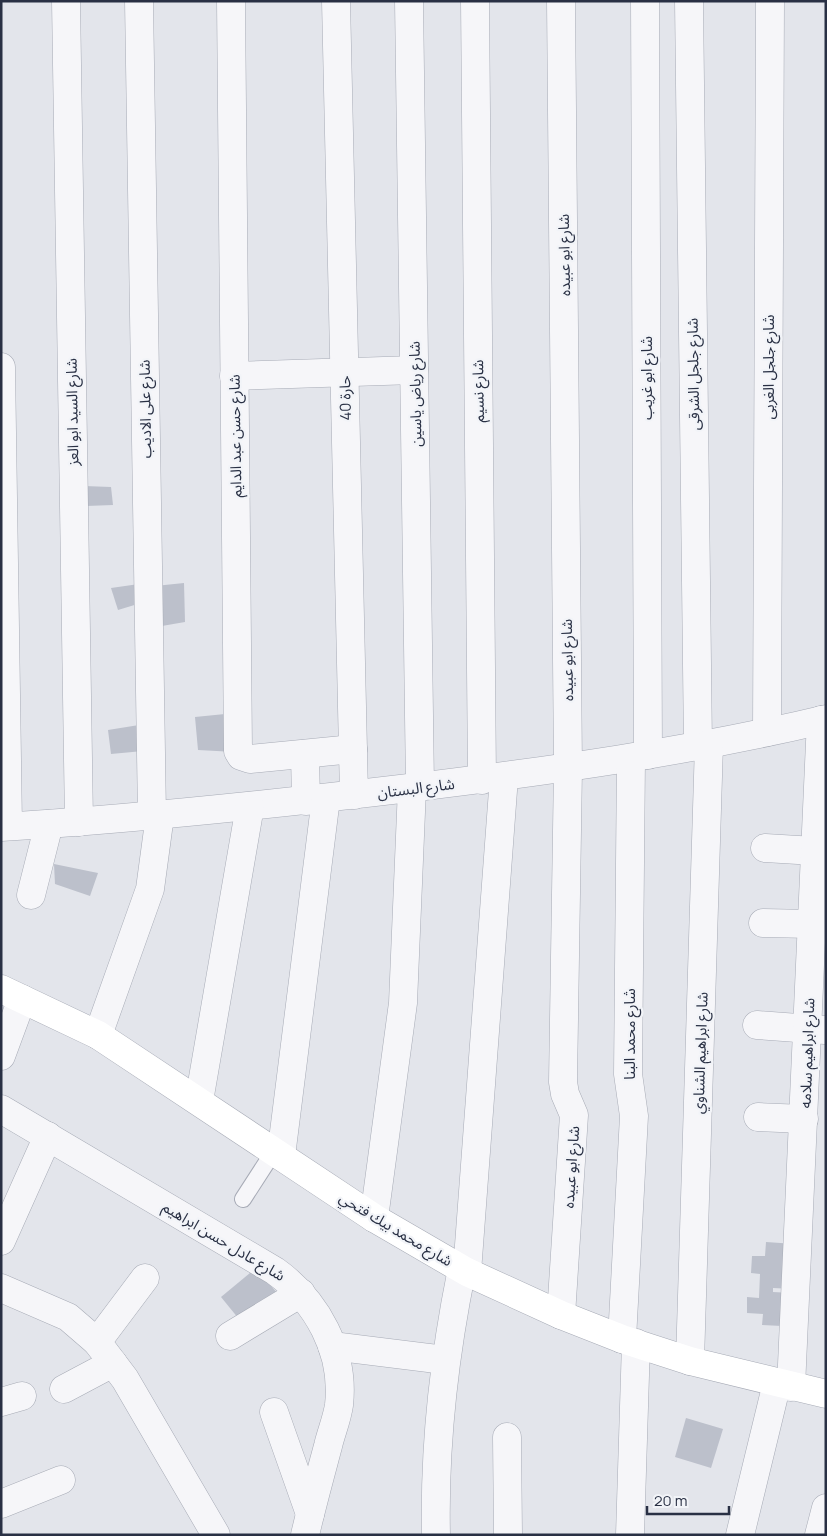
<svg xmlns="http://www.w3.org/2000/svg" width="827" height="1536" viewBox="0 0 827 1536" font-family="Manrope,'Noto Sans Arabic',sans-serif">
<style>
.building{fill:#bcc0cb}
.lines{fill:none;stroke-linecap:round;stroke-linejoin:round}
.lane-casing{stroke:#a7abb6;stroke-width:18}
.street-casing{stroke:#a7abb6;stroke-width:29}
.secondary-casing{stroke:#a7abb6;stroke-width:29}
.lane{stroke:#f6f6f9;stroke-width:16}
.street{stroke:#f6f6f9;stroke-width:28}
.secondary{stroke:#fff;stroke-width:28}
.labels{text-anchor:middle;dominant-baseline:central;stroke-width:4.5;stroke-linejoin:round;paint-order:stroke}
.street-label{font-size:15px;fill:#293044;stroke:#f2f4f8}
</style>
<rect width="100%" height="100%" fill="#e3e5eb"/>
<g class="building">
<path d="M84 486 111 487 113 505 86 506Z"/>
<path d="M184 583 185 622 156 627 155 586Z"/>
<path d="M139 584 141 603 118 610 111 588Z"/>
<path d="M235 713V752L198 750 195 717Z"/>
<path d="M139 725 143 751 111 754 108 730Z"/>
<path d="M54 864 98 873 90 896 55 884Z"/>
<path d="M766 1242 795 1244 793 1289 773 1288V1292L792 1293 782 1326 762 1325 763 1314 747 1313V1297L759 1298 760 1274 751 1273 752 1256H765Z"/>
<path d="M256 1268 278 1294 243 1324 221 1297Z"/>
<path d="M686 1418 723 1429 711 1468 675 1457Z"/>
</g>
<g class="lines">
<defs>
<path id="lane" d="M243 1199 274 1151"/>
<g id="street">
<path d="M66 1 79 822"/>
<path d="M139 1 152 816"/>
<path d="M231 1 238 751 241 756 250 759 353 749"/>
<path d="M336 1 354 795"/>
<path d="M409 1 420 787"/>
<path d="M475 1 482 780"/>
<path d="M645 1 648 755"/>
<path d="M689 1 698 747"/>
<path d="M1 367 8 826"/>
<path d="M234 376 414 370"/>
<path d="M767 732 770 1"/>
<path d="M305 754 306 801"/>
<path d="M1 827C138 819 274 804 409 788 549 771 688 752 826 719"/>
<path d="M765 848 815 851"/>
<path d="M31 895 49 824"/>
<path d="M763 923 812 924"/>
<path d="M757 1025 825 1030"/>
<path d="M98 1035 150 889 160 815"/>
<path d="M1 1056 22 999"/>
<path d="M199 1101 250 806"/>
<path d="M1 1109 275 1271C317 1301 345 1352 339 1405 337 1419 331 1433 328 1446 320 1476 312 1505 305 1535"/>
<path d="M758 1117 804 1119"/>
<path d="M281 1156 326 798"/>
<path d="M374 1218 403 1003 412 788"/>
<path d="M1 1241 48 1136"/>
<path d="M467 1272 504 777"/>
<path d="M1 1288 68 1317 97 1342 125 1379 216 1535"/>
<path d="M561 1315 574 1115 565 1094 563 1082 568 768 561 1"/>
<path d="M230 1336 301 1293"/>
<path d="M622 1339 634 1116 628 1074 631 758"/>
<path d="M97 1342 145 1278"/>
<path d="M332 1346 445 1360"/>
<path d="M690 1361 709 744"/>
<path d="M791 1387 821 720"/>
<path d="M64 1389 113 1363"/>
<path d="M1 1402 22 1396"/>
<path d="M274 1412 310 1514"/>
<path d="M507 1437 508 1535"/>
<path d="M1 1504 61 1480"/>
<path d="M436 1535C434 1445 444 1357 462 1269"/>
<path d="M630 1535 636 1343"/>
<path d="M740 1535 777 1383"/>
<path d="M819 1535 826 1508"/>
</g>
<path id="secondary" d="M1 989 98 1035 374 1218 467 1272 561 1315 622 1339 690 1361 826 1394"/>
</defs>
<use href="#lane" class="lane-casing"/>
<use href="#street" class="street-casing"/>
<use href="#secondary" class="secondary-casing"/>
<use href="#lane" class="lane"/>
<use href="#street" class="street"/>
<use href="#secondary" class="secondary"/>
</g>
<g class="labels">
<g class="street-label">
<text transform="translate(564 255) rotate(-91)">شارع ابو عبيده</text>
<text transform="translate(768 367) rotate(-90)">شارع جلجل الغربى</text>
<text transform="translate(693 374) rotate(-91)">شارع جلجل الشرقى</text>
<text transform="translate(646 378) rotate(-90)">شارع ابو غريب</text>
<text transform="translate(478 391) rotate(-91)">شارع نسيم</text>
<text transform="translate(415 394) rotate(-91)">شارع رياض ياسين</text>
<text transform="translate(345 398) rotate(-91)">حارة 40</text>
<text transform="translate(145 409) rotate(-91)">شارع على الاديب</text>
<text transform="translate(72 412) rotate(-91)">شارع السيد ابو العز</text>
<text transform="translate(235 436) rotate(-91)">شارع حسن عبد الدايم</text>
<text transform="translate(567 660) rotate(-91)">شارع ابو عبيده</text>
<text transform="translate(416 788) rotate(-7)">شارع البستان</text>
<text transform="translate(629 1034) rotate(-90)">شارع محمد البنا</text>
<text transform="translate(700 1053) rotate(-88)">شارع ابراهيم الشناوي</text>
<text transform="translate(807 1053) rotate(-88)">شارع ابراهيم سلامه</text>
<text transform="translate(571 1167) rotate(-86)">شارع ابو عبيده</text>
<text transform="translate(396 1229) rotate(31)">شارع محمد بيك فتحي</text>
<text transform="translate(224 1241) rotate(31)">شارع عادل حسن ابراهيم</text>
</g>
</g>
<rect width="827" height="1536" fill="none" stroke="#293044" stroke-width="5"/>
<path d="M647 1506v8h82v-8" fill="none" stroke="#293044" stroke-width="2.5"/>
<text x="654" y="1506" font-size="15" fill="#293044" stroke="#f2f4f8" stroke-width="4" paint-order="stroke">20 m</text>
</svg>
